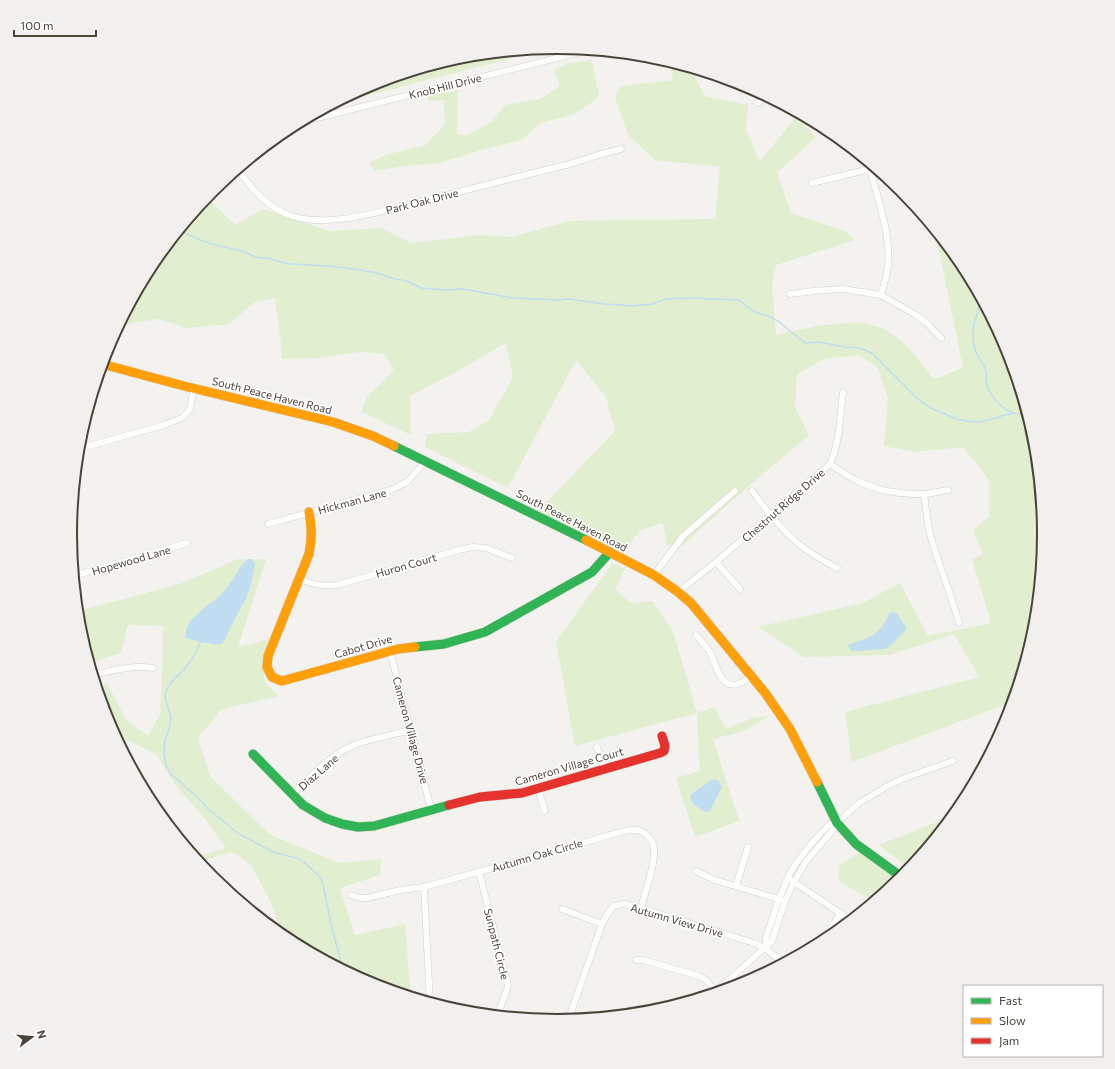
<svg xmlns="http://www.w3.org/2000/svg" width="1115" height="1069" viewBox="0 0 1115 1069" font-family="Commissioner,sans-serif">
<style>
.green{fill:#e1eecf}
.water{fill:#c0ddf1}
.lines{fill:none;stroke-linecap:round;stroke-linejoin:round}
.stream{stroke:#c0ddf1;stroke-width:1.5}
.street-casing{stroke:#d2d0cb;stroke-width:7}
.fast-casing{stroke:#d3cfc5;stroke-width:10}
.slow-casing{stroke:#d3cfc5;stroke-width:10}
.jam-casing{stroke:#d3cfc5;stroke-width:10}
.street{stroke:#fdfdfc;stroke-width:6}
.fast{stroke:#30b455;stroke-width:9}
.slow{stroke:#ff9f0a;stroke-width:9}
.jam{stroke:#e5322d;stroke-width:9}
.labels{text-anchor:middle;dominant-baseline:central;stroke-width:3;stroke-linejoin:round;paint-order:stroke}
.street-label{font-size:11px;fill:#4b4439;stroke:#fff}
.rim{fill:none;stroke:#4b4439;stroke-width:2}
</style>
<rect width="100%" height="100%" fill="#f4f2ee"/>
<g class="green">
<path d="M558 47H562L517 57 334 104 371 84 463 56Z"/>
<path d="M592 60 599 97 575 114 541 123 521 140 478 151 440 163 403 166 375 171 369 163 385 155 426 145 445 124 444 100 429 101 427 96 458 90 457 134 468 135 493 121 505 105 540 99 560 86 554 70 569 63Z"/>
<path d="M670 62 690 68 705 96 748 105 746 130 760 161 796 117 816 137 777 173 791 213 847 232 855 240 776 265 772 285 776 335 816 326 858 322 884 328 907 346 934 379 963 368 935 230 963 264 1008 348 1036 440 1045 535 1036 630 1008 721 995 744 1004 705 852 762 845 712 979 677 954 634 889 655 804 657 758 627 863 603 900 583 928 636 991 623 972 559 983 554 973 530 989 517V480L963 447 914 452 884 446 888 399 878 368 859 355 823 359 797 375 795 407 809 435 750 485 682 546 667 545 663 523 641 530 625 548 537 512 615 431 606 397 576 360 508 488 425 447 427 434 469 432 489 420 513 378 506 343 454 373 410 396 411 435 362 412 366 398 394 371 384 354 360 352 317 358 282 359 280 335 275 298 255 302 229 324 187 328 159 319 119 325 152 263 208 196 211 201 235 225 263 209 329 231 380 228 412 243 480 235 512 237 569 221 715 219 720 167 655 160 628 135 615 97 621 86 673 80Z"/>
<path d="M238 559H266L238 647 268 640 262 661 265 682 279 696 222 709 198 738 210 776 269 834 339 863 381 859 380 875 340 888 355 935 405 924 411 997 371 985 286 940 283 937 271 903 252 866 233 852 198 862 195 857 226 848 198 810 176 786 156 754 125 739 110 719 98 688 107 683 126 720 148 736 160 714 162 679 163 626 128 625 121 653 90 663 79 629 78 611 180 584Z"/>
<path d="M613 563 625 569 615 589 630 603 652 601 673 631 697 713 714 707 726 729 755 717 769 716 747 730 713 739 739 821 695 837 676 778 700 771 697 713 575 746 556 641Z"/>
<path d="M955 815 910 869 879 845Z"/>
<path d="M860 852 900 881 875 902 840 882 838 878 840 865Z"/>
</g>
<g class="water">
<path d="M248 559H251L255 564 251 585 245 600 232 624 224 642 219 645 201 642 186 638 185 636 187 628 190 621 205 607 215 600 220 596 232 581 241 566Z"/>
<path d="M894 612 897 614 907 629 889 647 885 649 856 651C851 651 849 649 848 645 855 641 862 641 869 637 879 633 886 624 889 613Z"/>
<path d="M713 779C719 780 720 782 722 787L710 811 705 812C698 807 689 804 691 794Z"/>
</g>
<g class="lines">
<g class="stream">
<path d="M181 231 202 241 220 246 242 251 256 257 271 259 285 263 291 264 329 266 362 270 364 271 378 273 395 279 407 281 421 288 446 290 463 289 513 298 560 300 568 299 605 304 632 306 653 304 665 299 699 298 706 299H712L739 300 753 311 768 316 778 321 805 343 819 342 845 347 859 348 865 350 873 354 917 398 930 408 957 419 966 421 979 422 996 418 998 417C1012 413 1015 411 1029 417"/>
<path d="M979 294C978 300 979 306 978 312 977 316 975 320 974 324 972 331 973 342 975 349 977 357 984 363 986 371 987 374 986 377 986 380 988 395 1000 407 1013 413"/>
<path d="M201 641C197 650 193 659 187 666 179 676 166 683 165 697L171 718 170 726 165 740 164 753 166 765 171 774 198 798 208 809 239 834 273 852 300 859 306 864 317 874 321 879 324 889 331 924 343 970"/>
</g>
<defs>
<g id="street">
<path d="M758 103 767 96"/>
<path d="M301 122 589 50"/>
<path d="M868 162C876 194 891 232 888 265 887 275 884 285 881 295"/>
<path d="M238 169C250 188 269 209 292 216 327 228 377 212 412 204 462 191 512 178 562 166 582 161 601 153 621 149"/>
<path d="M812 183 870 169"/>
<path d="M790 294 813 291 843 289 881 295 916 315 926 322 941 338"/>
<path d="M78 449 164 425 182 418 190 409 194 388"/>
<path d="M830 464C838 469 846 475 854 479 874 490 900 495 923 494 931 494 940 491 948 490"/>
<path d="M752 491C767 510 781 530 800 545 811 554 824 561 837 568"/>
<path d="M924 494C926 508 927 521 930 534 938 564 951 593 959 623"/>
<path d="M268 524 391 490 407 482 426 461"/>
<path d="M716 562 740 589"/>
<path d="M654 575 683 536 735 491"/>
<path d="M74 576 187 543"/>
<path d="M298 579C312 584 323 587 337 585L459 550 473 547 486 548 512 558"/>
<path d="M678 592 716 562 830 464C840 442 840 416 843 392"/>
<path d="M696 635C701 641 706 646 710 652 716 664 720 689 738 684 743 682 748 679 752 677"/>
<path d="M390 651 431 809"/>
<path d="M93 675C113 670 133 665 153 668"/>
<path d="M597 747 604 769"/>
<path d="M538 789 545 811"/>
<path d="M293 794C311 776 330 755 354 745 372 738 392 735 411 730"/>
<path d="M696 871 715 880 782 900"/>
<path d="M479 872 508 985C506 996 500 1005 498 1016"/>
<path d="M896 873 916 862"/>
<path d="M791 880 852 921"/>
<path d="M736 886 748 847"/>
<path d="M424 887 430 1003"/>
<path d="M351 895 360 898H367L401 890 424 887 607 836C617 833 627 829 637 830 647 832 654 841 654 850 655 867 645 891 641 908"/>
<path d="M562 909 602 924"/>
<path d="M819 945 841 913"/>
<path d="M766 948V938L779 899 789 875 795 865 807 849 821 833 829 825 837 823"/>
<path d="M636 960H643L699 976 706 980 715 991"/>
<path d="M729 980 736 987"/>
<path d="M710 995 729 980 772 941 785 901 794 882 807 860 833 830 837 823 849 812 859 803 891 784 910 776 953 761"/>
<path d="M630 1010 638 1014"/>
<path d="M568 1021 602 924 608 913 614 906 624 904 641 908 754 943 766 948 772 954 785 963"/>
</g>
<g id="fast">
<path d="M394 446 586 540"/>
<path d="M415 647 444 644 485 632 592 572 610 552"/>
<path d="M253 754 303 805 325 818 342 824 358 827 374 826 449 805"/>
<path d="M817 782 837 823 856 844 903 878"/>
</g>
<g id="slow">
<path d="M102 364 184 386 333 422 373 436 394 446"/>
<path d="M309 512C312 526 312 540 309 554L268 656 267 667 272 677 282 681 398 649 415 647"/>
<path d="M586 540 654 575 678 592 691 603 766 694 790 729 817 782"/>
</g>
<path id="jam" d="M449 805 480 797 522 793 660 753 664 751 665 746 662 736"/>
</defs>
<use href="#street" class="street-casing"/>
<use href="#fast" class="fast-casing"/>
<use href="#slow" class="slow-casing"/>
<use href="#jam" class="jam-casing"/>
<use href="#street" class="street"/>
<use href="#fast" class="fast"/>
<use href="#slow" class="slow"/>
<use href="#jam" class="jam"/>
</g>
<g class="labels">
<g class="street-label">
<text transform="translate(445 86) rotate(-14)">Knob Hill Drive</text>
<text transform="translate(422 201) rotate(-14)">Park Oak Drive</text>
<text transform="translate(272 395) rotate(14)">South Peace Haven Road</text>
<text transform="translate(352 501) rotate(-15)">Hickman Lane</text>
<text transform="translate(783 505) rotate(-41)">Chestnut Ridge Drive</text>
<text transform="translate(572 520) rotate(27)">South Peace Haven Road</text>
<text transform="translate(131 560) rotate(-16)">Hopewood Lane</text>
<text transform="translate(406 565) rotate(-16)">Huron Court</text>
<text transform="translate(363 646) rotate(-16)">Cabot Drive</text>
<text transform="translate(411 730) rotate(75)">Cameron Village Drive</text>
<text transform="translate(569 766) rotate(-16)">Cameron Village Court</text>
<text transform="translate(318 772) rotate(-41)">Diaz Lane</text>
<text transform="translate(537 855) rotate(-16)">Autumn Oak Circle</text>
<text transform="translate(677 920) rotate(16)">Autumn View Drive</text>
<text transform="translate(497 944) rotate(76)">Sunpath Circle</text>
</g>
</g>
<path d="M0 0H1115V1069H0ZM77 534a480 480 0 1 1 960 0a480 480 0 1 1-960 0Z" fill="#f1f0ef" fill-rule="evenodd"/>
<path class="rim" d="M77 534a480 480 0 1 1 960 0a480 480 0 1 1-960 0Z"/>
<rect x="963" y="985" width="140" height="72" fill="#ffffff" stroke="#b7b4b0"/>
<rect x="971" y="998" width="20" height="6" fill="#30b455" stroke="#b7b4b0"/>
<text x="999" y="1005" font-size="12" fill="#4b4439">Fast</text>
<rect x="971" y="1018" width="20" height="6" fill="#ff9f0a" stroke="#b7b4b0"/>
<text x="999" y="1025" font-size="12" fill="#4b4439">Slow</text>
<rect x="971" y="1038" width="20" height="6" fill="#e5322d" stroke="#b7b4b0"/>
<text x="999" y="1045" font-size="12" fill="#4b4439">Jam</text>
<g transform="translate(32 1037) rotate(74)" stroke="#ffffff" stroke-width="3" paint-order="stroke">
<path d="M0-3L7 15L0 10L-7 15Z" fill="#4b4439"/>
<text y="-6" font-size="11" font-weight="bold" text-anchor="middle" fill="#4b4439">N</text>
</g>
<path d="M14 30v6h82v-6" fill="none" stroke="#4b4439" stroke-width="2"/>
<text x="20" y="30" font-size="12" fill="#4b4439" stroke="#ffffff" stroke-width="3" paint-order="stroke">100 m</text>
</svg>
